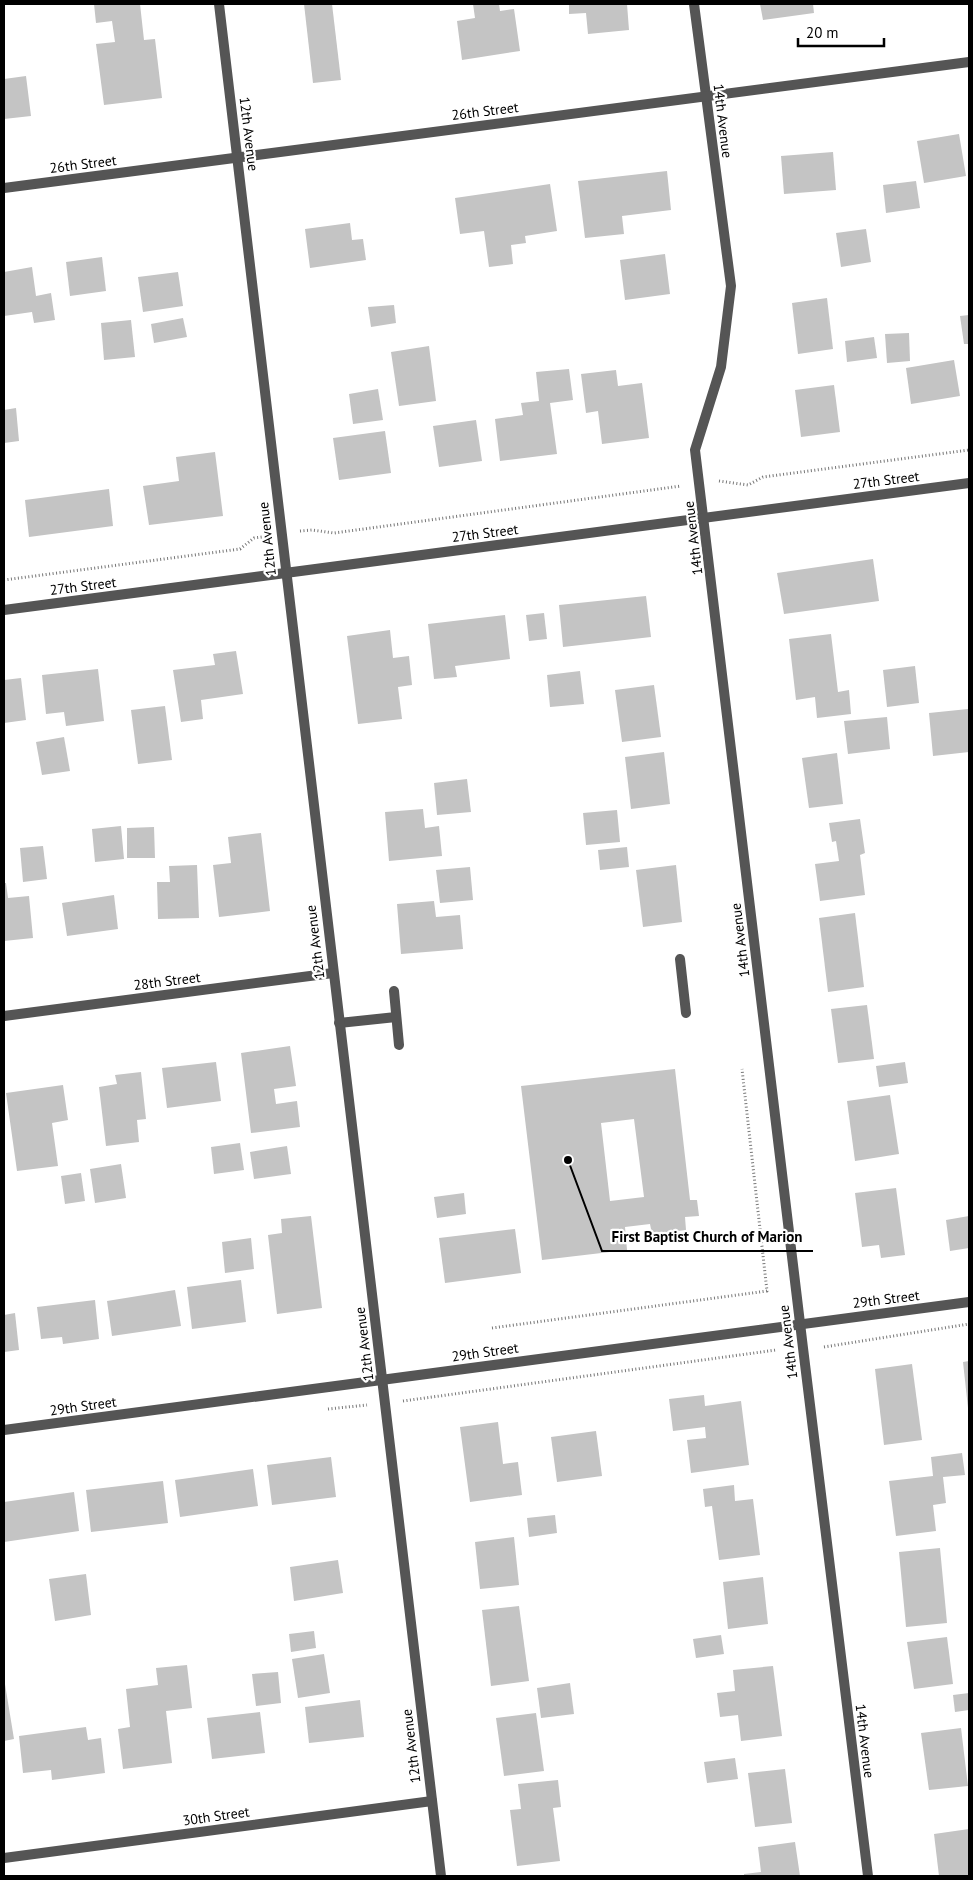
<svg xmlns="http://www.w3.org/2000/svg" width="973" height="1880" viewBox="0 0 973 1880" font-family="'PT Sans',sans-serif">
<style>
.building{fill:#c4c4c4;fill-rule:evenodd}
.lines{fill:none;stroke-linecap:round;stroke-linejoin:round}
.path{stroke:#777;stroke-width:3;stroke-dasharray:1 2.5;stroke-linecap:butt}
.service{stroke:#555;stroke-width:10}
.minor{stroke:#555;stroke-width:10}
.labels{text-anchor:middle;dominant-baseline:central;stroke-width:4.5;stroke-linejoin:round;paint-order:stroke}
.street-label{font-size:14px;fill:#000;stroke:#fff}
.leader{fill:none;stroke:#000;stroke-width:2}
.callout-dot{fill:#000;stroke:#fff;stroke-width:2}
.callout-label{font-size:15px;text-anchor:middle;font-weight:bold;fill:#000;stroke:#fff;stroke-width:4.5;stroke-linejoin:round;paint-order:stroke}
</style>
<rect width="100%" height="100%" fill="#fff"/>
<g class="building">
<path d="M94 4H140L144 40 155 39 162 98 104 105 96 44 115 42 112 21 96 23Z"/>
<path d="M304 4H332L341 80 313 83Z"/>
<path d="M473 4H499L500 11 514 9 520 51 462 60 457 21 475 18Z"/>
<path d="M569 4H627L629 30 588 34 586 13 569 14Z"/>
<path d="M760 4H813L814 13 763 20Z"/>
<path d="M26 76 31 116 4 119V79Z"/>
<path d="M959 134 966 176 924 183 917 141Z"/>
<path d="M833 152 836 190 784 194 781 156Z"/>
<path d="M667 171 671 210 622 216 624 234 585 238 578 181Z"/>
<path d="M916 181 920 208 886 213 883 185Z"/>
<path d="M550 184 557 231 525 236 526 243 511 245 513 264 489 267 484 231 460 234 455 198Z"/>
<path d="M350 223 352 240 363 239 366 260 310 268 305 229Z"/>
<path d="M866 229 871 262 841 267 836 233Z"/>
<path d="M665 254 670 294 625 300 620 260Z"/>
<path d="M102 257 106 291 70 296 66 262Z"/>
<path d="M32 267 36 296 51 293 55 320 34 323 32 312 4 316V272Z"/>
<path d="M178 272 183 306 143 312 138 277Z"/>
<path d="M827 298 833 349 798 354 792 303Z"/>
<path d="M394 305 396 323 371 327 368 307Z"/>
<path d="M969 315V344H964L960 316Z"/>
<path d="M183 318 187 337 154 343 151 324Z"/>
<path d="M131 320 135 357 104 360 101 323Z"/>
<path d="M909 333 910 361 887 363 885 334Z"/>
<path d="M874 337 877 358 847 362 845 341Z"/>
<path d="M429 346 436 401 399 406 391 352Z"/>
<path d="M954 360 960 396 911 404 906 368Z"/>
<path d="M569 369 573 400 550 403 557 454 500 461 495 419 523 415 521 403 539 401 536 372Z"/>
<path d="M616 370 618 386 642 383 649 438 602 444 598 411 586 413 581 374Z"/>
<path d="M834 385 840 432 801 437 795 390Z"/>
<path d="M378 389 383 420 353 424 349 394Z"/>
<path d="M16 408 19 441 4 443V410Z"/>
<path d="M476 420 482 461 439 467 433 426Z"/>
<path d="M385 431 391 473 339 480 333 438Z"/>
<path d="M215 452 223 516 149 525 143 486 179 481 176 457Z"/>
<path d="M109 489 113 526 29 537 25 500Z"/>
<path d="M873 559 879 601 784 614 777 573Z"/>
<path d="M646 596 651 637 563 647 559 605Z"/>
<path d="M544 613 547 639 529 641 526 615Z"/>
<path d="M505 615 510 659 455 666 457 677 434 679 428 624Z"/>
<path d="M390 630 393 658 409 656 412 685 398 687 402 719 358 724 347 636Z"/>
<path d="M831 634 838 692 849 690 851 714 817 718 815 697 796 700 789 639Z"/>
<path d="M236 651 243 694 201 700 203 719 181 722 173 670 215 665 213 654Z"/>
<path d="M915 666 919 703 887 707 883 670Z"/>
<path d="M98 669 104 721 66 726 64 712 46 714 42 675Z"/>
<path d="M580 671 584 704 550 707 547 675Z"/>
<path d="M21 678 26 720 4 723V680Z"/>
<path d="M654 685 661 737 622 742 615 690Z"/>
<path d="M165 706 172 760 138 764 131 710Z"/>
<path d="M968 709 969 752 933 756 929 713Z"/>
<path d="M887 717 890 749 848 754 844 721Z"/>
<path d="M64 737 70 771 42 775 36 742Z"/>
<path d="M664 752 670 804 631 809 625 757Z"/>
<path d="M837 753 843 804 809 808 802 758Z"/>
<path d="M467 779 471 812 437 815 434 783Z"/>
<path d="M423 809 425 828 439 826 442 856 389 861 385 812Z"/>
<path d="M617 810 620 842 586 845 583 813Z"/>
<path d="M860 819 865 853 860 855 865 895 820 901 815 864 839 861 836 841 832 842 829 823Z"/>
<path d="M121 826 124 859 95 862 92 829Z"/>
<path d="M154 827 155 858H127V828Z"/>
<path d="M261 833 270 911 219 917 213 865 231 863 228 837Z"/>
<path d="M43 846 47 879 23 882 20 848Z"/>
<path d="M627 847 629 867 600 870 598 850Z"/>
<path d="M197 865 199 918 158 919 157 882H170L169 866Z"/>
<path d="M676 865 682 922 643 927 636 870Z"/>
<path d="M470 867 473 900 440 903 436 870Z"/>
<path d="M4 883H6L8 898 29 896 33 938 4 941Z"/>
<path d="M114 895 118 929 67 936 62 903Z"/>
<path d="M434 901 436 917 460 915 463 949 401 954 397 904Z"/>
<path d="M855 913 864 987 828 992 819 918Z"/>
<path d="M867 1005 874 1059 838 1063 831 1009Z"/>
<path d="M290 1046 296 1086 274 1089 276 1104 297 1101 300 1127 251 1133 241 1053Z"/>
<path d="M216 1062 221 1101 167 1108 162 1068Z"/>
<path d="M905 1062 908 1083 879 1087 876 1066Z"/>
<path d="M675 1069 690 1200H697L699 1216 685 1217 686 1230 652 1234 650 1224 625 1227 627 1250 542 1260 521 1086ZM634 1119 644 1197 610 1201 601 1123Z"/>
<path d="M141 1072 146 1119 137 1120 139 1142 106 1146 99 1087 117 1084 115 1075Z"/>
<path d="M63 1085 68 1120 52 1123 58 1166 17 1171 6 1093Z"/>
<path d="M890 1095 899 1154 855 1161 847 1101Z"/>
<path d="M240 1143 244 1170 214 1174 211 1147Z"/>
<path d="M287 1146 291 1174 254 1179 250 1152Z"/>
<path d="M121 1164 126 1198 95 1203 90 1169Z"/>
<path d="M81 1173 85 1201 65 1204 61 1176Z"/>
<path d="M896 1188 905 1255 881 1258 879 1245 862 1247 855 1193Z"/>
<path d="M464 1193 466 1214 437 1218 434 1197Z"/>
<path d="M311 1216 322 1308 277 1314 268 1235 282 1233 281 1219Z"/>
<path d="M969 1216V1248L950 1251 946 1220Z"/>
<path d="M515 1229 521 1273 445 1283 439 1238Z"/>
<path d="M251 1238 254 1269 225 1273 222 1242Z"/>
<path d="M241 1280 246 1322 192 1329 187 1287Z"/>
<path d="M175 1290 181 1326 112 1336 107 1301Z"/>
<path d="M95 1300 99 1339 63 1344 62 1337 41 1339 37 1307Z"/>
<path d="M15 1313 19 1350 4 1352V1315Z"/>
<path d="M969 1361V1408H968L963 1362Z"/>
<path d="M912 1364 922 1440 884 1445 875 1369Z"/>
<path d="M704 1395 705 1406 741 1401 749 1465 691 1473 687 1440 706 1438 705 1427 673 1431 669 1399Z"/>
<path d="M498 1422 503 1464 518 1462 522 1495 470 1502 460 1427Z"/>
<path d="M596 1431 602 1476 557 1482 551 1437Z"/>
<path d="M962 1453 965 1475 943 1477 946 1503 933 1505 936 1531 896 1536 889 1481 933 1476 931 1457Z"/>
<path d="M331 1457 336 1497 272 1505 267 1465Z"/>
<path d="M253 1469 258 1506 180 1517 175 1480Z"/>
<path d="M163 1481 168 1523 91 1532 86 1490Z"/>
<path d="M734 1485 735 1501 753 1499 760 1555 719 1560 712 1506 705 1507 703 1489Z"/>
<path d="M74 1492 79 1531 4 1542V1502Z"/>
<path d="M555 1515 557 1533 529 1537 527 1518Z"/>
<path d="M514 1537 519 1585 480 1589 475 1542Z"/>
<path d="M940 1548 947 1623 906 1627 899 1552Z"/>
<path d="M338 1560 343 1593 294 1601 290 1567Z"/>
<path d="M86 1574 91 1615 55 1621 49 1579Z"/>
<path d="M763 1577 768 1624 728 1629 723 1582Z"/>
<path d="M519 1606 529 1681 491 1686 482 1610Z"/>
<path d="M314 1631 316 1648 291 1652 289 1634Z"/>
<path d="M721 1635 724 1654 696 1658 693 1639Z"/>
<path d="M947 1637 953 1684 914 1689 907 1642Z"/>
<path d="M324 1654 330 1693 298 1698 292 1659Z"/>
<path d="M187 1665 192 1708 166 1711 172 1763 123 1769 118 1729 130 1727 126 1689 158 1685 156 1668Z"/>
<path d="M773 1666 782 1736 741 1741 738 1715 720 1717 717 1693 735 1691 733 1670Z"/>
<path d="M278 1672 281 1703 256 1706 252 1674Z"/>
<path d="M4 1678 14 1739 4 1741Z"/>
<path d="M570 1683 574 1714 541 1718 537 1688Z"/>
<path d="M969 1693V1710L955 1712 953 1695Z"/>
<path d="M360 1700 364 1737 309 1743 305 1707Z"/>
<path d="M260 1712 265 1753 212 1759 207 1718Z"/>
<path d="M536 1713 544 1771 504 1776 496 1718Z"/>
<path d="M86 1727 88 1740 101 1738 105 1773 52 1780 51 1770 23 1773 19 1736Z"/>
<path d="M961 1728 968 1786 929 1790 921 1733Z"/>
<path d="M735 1758 738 1779 707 1783 704 1762Z"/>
<path d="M785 1769 792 1823 755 1827 748 1773Z"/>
<path d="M558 1780 561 1807 553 1808 560 1861 517 1866 510 1810 521 1809 518 1784Z"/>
<path d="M969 1829V1876H939L934 1834Z"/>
<path d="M795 1842 800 1876H744V1874L761 1872 758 1847Z"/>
</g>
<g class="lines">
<g class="path">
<path d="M719 481 748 485 763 477 969 450"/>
<path d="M300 531 312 530 334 533 681 486"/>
<path d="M4 580 240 549 254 538 262 537"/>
<path d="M492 1328 767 1291 742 1069"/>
<path d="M824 1347 969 1324"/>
<path d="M403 1401 776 1350"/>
<path d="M328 1409 367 1405"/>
</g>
<g class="service">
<path d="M680 959 686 1013"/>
<path d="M394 991 399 1045"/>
<path d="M339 1023 396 1017"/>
</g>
<g class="minor">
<path d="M219 4 441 1876"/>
<path d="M694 4 731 286 721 367 695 450 803 1348 868 1876"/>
<path d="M4 188 969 62"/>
<path d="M4 610 969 483"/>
<path d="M4 1016 333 973"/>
<path d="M4 1430 969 1302"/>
<path d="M4 1858 432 1801"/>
</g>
</g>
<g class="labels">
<g class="street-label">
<text transform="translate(485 111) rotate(-7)">26th Street</text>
<text transform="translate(723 121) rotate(83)">14th Avenue</text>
<text transform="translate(249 134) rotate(83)">12th Avenue</text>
<text transform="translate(83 164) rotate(-7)">26th Street</text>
<text transform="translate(886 480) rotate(-7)">27th Street</text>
<text transform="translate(485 533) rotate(-7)">27th Street</text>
<text transform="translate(693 538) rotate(-97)">14th Avenue</text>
<text transform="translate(267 539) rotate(-96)">12th Avenue</text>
<text transform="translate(83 586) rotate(-7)">27th Street</text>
<text transform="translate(740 940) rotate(-97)">14th Avenue</text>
<text transform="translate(315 942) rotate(-97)">12th Avenue</text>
<text transform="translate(167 981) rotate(-7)">28th Street</text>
<text transform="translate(886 1299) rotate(-7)">29th Street</text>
<text transform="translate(788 1342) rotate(-97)">14th Avenue</text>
<text transform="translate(364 1344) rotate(-97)">12th Avenue</text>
<text transform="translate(485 1352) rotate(-8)">29th Street</text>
<text transform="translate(83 1406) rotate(-8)">29th Street</text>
<text transform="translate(865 1741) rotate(83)">14th Avenue</text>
<text transform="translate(411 1746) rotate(-97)">12th Avenue</text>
<text transform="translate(216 1816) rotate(-8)">30th Street</text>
</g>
</g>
<path class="leader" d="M568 1160L602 1251H813"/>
<circle class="callout-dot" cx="568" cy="1160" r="5"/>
<g class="callout-label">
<text x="707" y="1242">First Baptist Church of Marion</text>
</g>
<rect width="973" height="1880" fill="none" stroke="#000000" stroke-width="10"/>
<path d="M798 38v8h86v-8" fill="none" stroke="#000000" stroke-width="2.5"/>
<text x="806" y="38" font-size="15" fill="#000000" stroke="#ffffff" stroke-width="4" paint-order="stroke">20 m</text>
</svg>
